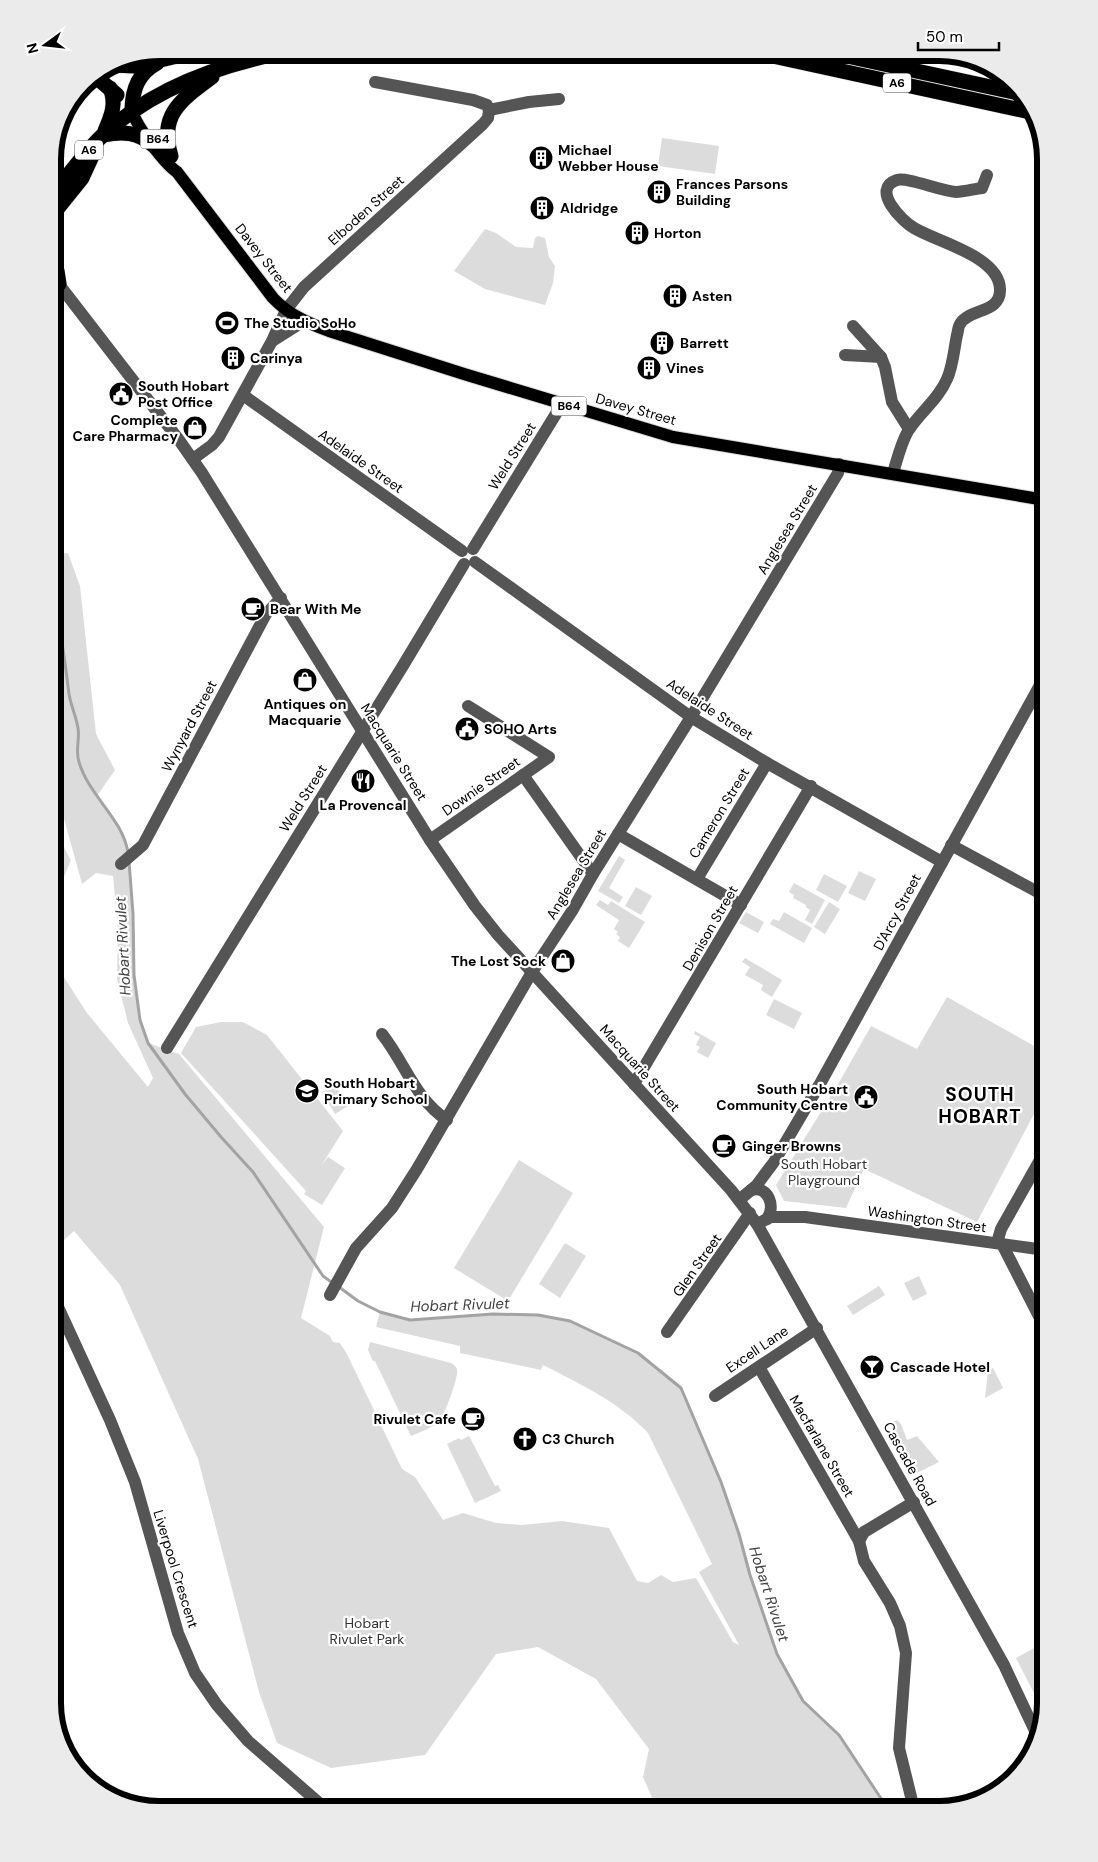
<svg xmlns="http://www.w3.org/2000/svg" width="1098" height="1862" viewBox="0 0 1098 1862" font-family="'DM Sans',sans-serif">
<style>
.green{fill:#dcdcdc}
.lines{fill:none;stroke-linecap:round;stroke-linejoin:round}
.stream{stroke:#a3a3a3;stroke-width:3}
.major-casing{stroke:#dbdbdb;stroke-width:14}
.highway-casing{stroke:#dbdbdb;stroke-width:16}
.minor{stroke:#555;stroke-width:12}
.major{stroke:#000;stroke-width:12}
.highway{stroke:#000;stroke-width:15}
.labels{text-anchor:middle;dominant-baseline:central;stroke-width:4.5;stroke-linejoin:round;paint-order:stroke}
.shield{fill:#fff;stroke:#4c4c4c;stroke-width:1}
.shield-label{font-size:12px;font-weight:bold;fill:#000}
.poi-label{font-size:14px;font-weight:bold;fill:#000;stroke:#fff;text-anchor:start}
.street-label{font-size:14px;fill:#000;stroke:#fff}
.park-label{font-size:14px;fill:#333;stroke:#fff}
.water-label{font-size:15px;font-style:italic;fill:#444;stroke:#fff}
.district-label{font-size:19px;font-weight:bold;letter-spacing:1px;fill:#000;stroke:#fff}
.rim{fill:none;stroke:#000;stroke-width:6}
</style>
<rect width="100%" height="100%" fill="#fff"/>
<g class="green">
<path d="M662 138 719 146 715 174 658 166Z"/>
<path d="M485 229 496 233 516 247 533 248 535 238 538 236 545 238 549 257 555 266 553 283 545 305 485 289 454 271Z"/>
<path d="M68 553 80 586 96 734 115 770 97 796C105 809 117 820 123 834 130 849 129 867 130 883 135 938 129 989 148 1043L179 1054 324 1227 301 1318 330 1336 333 1342 340 1343 347 1354 402 1469 415 1477 443 1520 463 1513 496 1523 522 1525 562 1521 609 1528 637 1581 648 1583 661 1575 673 1582 696 1578 733 1642 739 1645 699 1572 712 1564 648 1433C619 1402 580 1384 543 1365L541 1370 460 1353V1346L376 1327 380 1312 410 1320 493 1314 538 1315 570 1321 638 1353 681 1388 721 1482 739 1534 750 1575 777 1654 803 1701 839 1735 888 1809H657L643 1777 649 1749 596 1679 538 1647 496 1654 425 1755 331 1768 277 1743 259 1692 198 1459 120 1285 74 1231 53 1250V944L60 971 87 1013 148 1087 153 1078 128 1023 117 979 118 931 113 876 96 873 82 884 63 815C56 831 62 846 71 860L59 889 53 924V554Z"/>
<path d="M619 856 625 860 609 888 623 897 619 903 598 891Z"/>
<path d="M859 871 876 879 865 901 848 893Z"/>
<path d="M824 874 847 886 838 902 816 890Z"/>
<path d="M794 883 825 900 812 924 805 920 810 910 806 907V905L793 898 794 895 789 892Z"/>
<path d="M636 887 652 896 641 915 625 906Z"/>
<path d="M600 900 608 905 611 901 645 922 629 948 618 941 620 937 616 934 618 932 614 929 619 920 596 905Z"/>
<path d="M829 902 840 909 825 934 814 927Z"/>
<path d="M746 912 764 922 758 933 739 923Z"/>
<path d="M784 912 812 928 804 943 770 924 773 919 779 921Z"/>
<path d="M745 958 782 980 772 997 761 990 763 985 745 975 750 967 742 962Z"/>
<path d="M947 997 1045 1052V1093L977 1222 864 1169 846 1208 784 1201 776 1185 841 1079 871 1026 917 1049Z"/>
<path d="M774 999 802 1013 794 1029 766 1015Z"/>
<path d="M221 1022H243L267 1035 343 1131 321 1166 328 1157 345 1168 322 1205 304 1194 306 1191 181 1053 196 1027Z"/>
<path d="M695 1031 716 1043 708 1058 697 1052 700 1047 696 1045 700 1037 694 1034Z"/>
<path d="M335 1085 348 1106 335 1114 322 1092Z"/>
<path d="M519 1160 573 1193 508 1301 454 1268Z"/>
<path d="M565 1243 586 1256 560 1298 539 1284Z"/>
<path d="M919 1276 927 1294 913 1301 904 1283Z"/>
<path d="M879 1286 885 1295 853 1315 847 1306Z"/>
<path d="M370 1342 451 1363C453 1364 456 1366 457 1369 459 1377 445 1414 439 1421 433 1428 420 1432 411 1436L375 1361H373L368 1350Z"/>
<path d="M993 1368 1003 1388 985 1398 988 1371Z"/>
<path d="M897 1420 901 1424 907 1440 917 1436 939 1462 917 1473 890 1423Z"/>
<path d="M469 1436 495 1486 498 1485 501 1491 475 1503 447 1444 459 1438 461 1440Z"/>
<path d="M1045 1642V1703L1043 1711 1016 1658Z"/>
</g>
<g class="lines">
<g class="stream">
<path d="M53 604C62 634 65 663 69 694 71 706 76 716 78 728 80 739 75 751 79 762 89 796 122 818 128 852"/>
<path d="M129 861 133 914 134 975 140 1020 148 1043 185 1094 221 1137 253 1172 323 1276 334 1284"/>
<path d="M339 1287 358 1301 380 1312 410 1320 493 1314 538 1315 570 1321 638 1353 681 1388 721 1482 739 1534 750 1575 777 1654 803 1701 839 1735 888 1809"/>
</g>
<defs>
<path id="major" d="M132 111C137 127 164 163 177 172L273 298C289 315 308 323 329 331L464 374 673 437 1045 500"/>
<g id="highway">
<path d="M759 53 1035 113"/>
<path d="M833 53 1018 93"/>
<path d="M112 65 135 66 190 53"/>
<path d="M95 76 117 95"/>
<path d="M132 111C132 90 138 73 157 63"/>
<path d="M105 131C111 117 117 103 110 88"/>
<path d="M104 135C122 131 138 132 153 145"/>
<path d="M171 156C158 115 182 99 212 77"/>
<path d="M53 194C69 175 84 153 102 136 150 90 216 66 280 53"/>
<path d="M53 214 82 178 93 154"/>
<path d="M53 262 57 271 59 284"/>
</g>
</defs>
<use href="#major" class="major-casing"/>
<use href="#highway" class="highway-casing"/>
<g class="minor">
<path d="M375 82 473 100 487 105 489 110"/>
<path d="M489 110 529 102 559 99"/>
<path d="M54 278 179 440 202 473 430 840 475 906 498 935 731 1190 757 1224 1004 1665 1036 1733"/>
<path d="M853 326 881 357 885 367 892 402 909 429"/>
<path d="M274 340 304 321"/>
<path d="M845 355 881 357"/>
<path d="M243 395 462 551"/>
<path d="M193 459 212 445 219 437 272 341 286 310 304 287 483 124 488 118 489 110"/>
<path d="M893 473C897 460 901 443 908 431 920 412 938 400 947 379 953 366 954 349 957 335 958 332 958 327 960 324 969 308 1001 314 1000 289 999 256 937 242 914 228 902 221 870 189 897 180 908 177 940 191 956 192 964 192 974 189 982 188L987 175"/>
<path d="M473 549 562 404"/>
<path d="M475 562 691 717 767 763 942 862"/>
<path d="M523 775 593 874"/>
<path d="M618 834 741 905"/>
<path d="M430 840 549 757 468 706"/>
<path d="M951 845 1045 896"/>
<path d="M121 864 143 845 266 614 281 598"/>
<path d="M697 879 767 763"/>
<path d="M382 1034C405 1063 415 1099 447 1120"/>
<path d="M167 1048 404 664 464 564"/>
<path d="M634 1084 811 786"/>
<path d="M751 1190C768 1185 776 1206 767 1219"/>
<path d="M739 1200 756 1186 774 1162 821 1082 1045 676"/>
<path d="M757 1224 771 1217H805L1045 1250"/>
<path d="M997 1243 1001 1229 1045 1151"/>
<path d="M1002 1244 1045 1328"/>
<path d="M330 1295 356 1248 392 1208 417 1169 532 972 572 911 593 874 691 717 838 473 839 464"/>
<path d="M53 1296 110 1420 135 1482 178 1633 195 1673 217 1705 248 1741 326 1809H329"/>
<path d="M667 1332 750 1213"/>
<path d="M759 1367 859 1541 864 1561 890 1603 900 1626 906 1653 899 1748 914 1809"/>
<path d="M715 1396 817 1328"/>
<path d="M859 1541 864 1532 914 1502"/>
</g>
<use href="#major" class="major"/>
<use href="#highway" class="highway"/>
</g>
<defs>
<symbol id="building-disc" viewBox="-11 -11 22 22"><circle r="9.5" fill="#000" stroke="#fff"/><path d="M-4-6H4V6H1V3H-1V6H-4ZM-2.5-4.3h1.7v1.8h-1.7ZM.8-4.3h1.7v1.8H.8ZM-2.5-1h1.7V.8h-1.7ZM.8-1h1.7V.8H.8Z" fill="#fff"/></symbol>
<symbol id="stadium-disc" viewBox="-11 -11 22 22"><circle r="9.5" fill="#000" stroke="#fff"/><path d="M0-5a6.5 5 0 1 0 0 10a6.5 5 0 1 0 0-10ZM-3.5-1.8h7v3.6h-7Z" fill="#fff"/></symbol>
<symbol id="civic-disc" viewBox="-11 -11 22 22"><circle r="9.5" fill="#000" stroke="#fff"/><path d="M-.6-6.5H3V-4.5H.6V-3L4-1V1h2V6H-6V1h2V-1L-.6-3ZM-1.2 2.5V6h2.4V2.5Z" fill="#fff"/></symbol>
<symbol id="shop-disc" viewBox="-11 -11 22 22"><circle r="9.5" fill="#000" stroke="#fff"/><path d="M-5-2.5h2.3a2.7 3.5 0 0 1 5.4 0H5L5.5 6h-11ZM-1.5-2.5h3a1.5 2.3 0 0 0-3 0Z" fill="#fff"/></symbol>
<symbol id="cafe-disc" viewBox="-11 -11 22 22"><circle r="9.5" fill="#000" stroke="#fff"/><path d="M-5.5-4.5H6V0H3Q3 3.5 0 3.5H-2.5Q-5.5 3.5-5.5 0ZM3-3.2v2h1.7v-2ZM-6 4.5H4V6H-6Z" fill="#fff"/></symbol>
<symbol id="restaurant-disc" viewBox="-11 -11 22 22"><circle r="9.5" fill="#000" stroke="#fff"/><path d="M-5-6h1v4h1v-4h1v4h1v-4h1v5L-1.5 .5V6h-2V.5L-5-1ZM5-6V6H3V1.5H1.5Q1.5-4 5-6Z" fill="#fff"/></symbol>
<symbol id="school-disc" viewBox="-11 -11 22 22"><circle r="9.5" fill="#000" stroke="#fff"/><path d="M0-5L7-2L0 1L-7-2ZM-4 1L0 2.5L4 1V4Q0 6-4 4Z" fill="#fff"/></symbol>
<symbol id="bar-disc" viewBox="-11 -11 22 22"><circle r="9.5" fill="#000" stroke="#fff"/><path d="M-6-5H6L.8 .8V4.5H3.5V6h-7V4.5H-.8V.8Z" fill="#fff"/></symbol>
<symbol id="church-disc" viewBox="-11 -11 22 22"><circle r="9.5" fill="#000" stroke="#fff"/><path d="M-1.2-6h2.4v3.5h3.3v2.4h-3.3V6h-2.4V-.1h-3.3v-2.4h3.3Z" fill="#fff"/></symbol>
</defs>
<g fill-rule="evenodd">
<use href="#building-disc" x="527" y="144" width="28" height="28"/>
<use href="#building-disc" x="645" y="178" width="28" height="28"/>
<use href="#building-disc" x="528" y="194" width="28" height="28"/>
<use href="#building-disc" x="623" y="219" width="28" height="28"/>
<use href="#building-disc" x="661" y="282" width="28" height="28"/>
<use href="#stadium-disc" x="213" y="309" width="28" height="28"/>
<use href="#building-disc" x="648" y="329" width="28" height="28"/>
<use href="#building-disc" x="219" y="344" width="28" height="28"/>
<use href="#building-disc" x="635" y="354" width="28" height="28"/>
<use href="#civic-disc" x="107" y="380" width="28" height="28"/>
<use href="#shop-disc" x="181" y="414" width="28" height="28"/>
<use href="#cafe-disc" x="239" y="595" width="28" height="28"/>
<use href="#shop-disc" x="291" y="666" width="28" height="28"/>
<use href="#civic-disc" x="453" y="715" width="28" height="28"/>
<use href="#restaurant-disc" x="349" y="767" width="28" height="28"/>
<use href="#shop-disc" x="549" y="947" width="28" height="28"/>
<use href="#school-disc" x="293" y="1077" width="28" height="28"/>
<use href="#civic-disc" x="852" y="1083" width="28" height="28"/>
<use href="#cafe-disc" x="710" y="1132" width="28" height="28"/>
<use href="#bar-disc" x="858" y="1353" width="28" height="28"/>
<use href="#cafe-disc" x="459" y="1405" width="28" height="28"/>
<use href="#church-disc" x="511" y="1425" width="28" height="28"/>
</g>
<g class="labels">
<g class="shield">
<rect x="883" y="73.5" width="28" height="19" rx="4"/>
<rect x="140.5" y="129.5" width="35" height="19" rx="4"/>
<rect x="75" y="140.5" width="28" height="19" rx="4"/>
<rect x="551.5" y="396.5" width="35" height="19" rx="4"/>
</g>
<g class="shield-label">
<text x="897" y="83">A6</text>
<text x="158" y="139">B64</text>
<text x="89" y="150">A6</text>
<text x="569" y="406">B64</text>
</g>
<g class="poi-label">
<text x="558" y="150">Michael<tspan x="558" dy="16">Webber House</tspan></text>
<text x="676" y="184">Frances Parsons<tspan x="676" dy="16">Building</tspan></text>
<text x="560" y="208">Aldridge</text>
<text x="654" y="233">Horton</text>
<text x="692" y="296">Asten</text>
<text x="244" y="323">The Studio SoHo</text>
<text x="680" y="343">Barrett</text>
<text x="250" y="358">Carinya</text>
<text x="666" y="368">Vines</text>
<text x="138" y="386">South Hobart<tspan x="138" dy="16">Post Office</tspan></text>
<text x="178" y="420" text-anchor="end">Complete<tspan x="178" dy="16">Care Pharmacy</tspan></text>
<text x="270" y="609">Bear With Me</text>
<text x="305" y="704" text-anchor="middle">Antiques on<tspan x="305" dy="16">Macquarie</tspan></text>
<text x="484" y="729">SOHO Arts</text>
<text x="363" y="805" text-anchor="middle">La Provencal</text>
<text x="546" y="961" text-anchor="end">The Lost Sock</text>
<text x="324" y="1083">South Hobart<tspan x="324" dy="16">Primary School</tspan></text>
<text x="848" y="1089" text-anchor="end">South Hobart<tspan x="848" dy="16">Community Centre</tspan></text>
<text x="742" y="1146">Ginger Browns</text>
<text x="890" y="1367">Cascade Hotel</text>
<text x="456" y="1419" text-anchor="end">Rivulet Cafe</text>
<text x="542" y="1439">C3 Church</text>
</g>
<g class="street-label">
<text transform="translate(366 210) rotate(-42)">Elboden Street</text>
<text transform="translate(264 258) rotate(52)">Davey Street</text>
<text transform="translate(636 409) rotate(16)">Davey Street</text>
<text transform="translate(512 456) rotate(-58)">Weld Street</text>
<text transform="translate(361 461) rotate(35)">Adelaide Street</text>
<text transform="translate(787 529) rotate(-59)">Anglesea Street</text>
<text transform="translate(710 709) rotate(33)">Adelaide Street</text>
<text transform="translate(189 726) rotate(-62)">Wynyard Street</text>
<text transform="translate(394 752) rotate(58)">Macquarie Street</text>
<text transform="translate(481 786) rotate(-35)">Downie Street</text>
<text transform="translate(303 798) rotate(-58)">Weld Street</text>
<text transform="translate(719 813) rotate(-59)">Cameron Street</text>
<text transform="translate(576 874) rotate(-59)">Anglesea Street</text>
<text transform="translate(897 912) rotate(-62)">D'Arcy Street</text>
<text transform="translate(710 928) rotate(-60)">Denison Street</text>
<text transform="translate(640 1068) rotate(48)">Macquarie Street</text>
<text transform="translate(927 1219) rotate(8)">Washington Street</text>
<text transform="translate(697 1265) rotate(-55)">Glen Street</text>
<text transform="translate(757 1349) rotate(-34)">Excell Lane</text>
<text transform="translate(822 1446) rotate(60)">Macfarlane Street</text>
<text transform="translate(910 1464) rotate(61)">Cascade Road</text>
<text transform="translate(176 1569) rotate(73)">Liverpool Crescent</text>
</g>
<g class="park-label">
<text x="824" y="1164">South Hobart<tspan x="824" dy="16">Playground</tspan></text>
<text x="367" y="1623">Hobart<tspan x="367" dy="16">Rivulet Park</tspan></text>
</g>
<g class="water-label">
<text transform="translate(123 946) rotate(-93)">Hobart Rivulet</text>
<text transform="translate(460 1305) rotate(-2)">Hobart Rivulet</text>
<text transform="translate(769 1594) rotate(72)">Hobart Rivulet</text>
</g>
<g class="district-label">
<text x="980" y="1094">SOUTH<tspan x="980" dy="22">HOBART</tspan></text>
</g>
</g>
<path d="M0 0H1098V1862H0ZM159 61H939A98 98 0 0 1 1037 159V1703A98 98 0 0 1 939 1801H159A98 98 0 0 1 61 1703V159A98 98 0 0 1 159 61Z" fill="#ebebeb" fill-rule="evenodd"/>
<path class="rim" d="M159 61H939A98 98 0 0 1 1037 159V1703A98 98 0 0 1 939 1801H159A98 98 0 0 1 61 1703V159A98 98 0 0 1 159 61Z"/>
<g transform="translate(45 45) rotate(255)" stroke="#ffffff" stroke-width="4" paint-order="stroke">
<path d="M0-4L9 19L0 12L-9 19Z" fill="#000000"/>
<text y="-8" font-size="14" font-weight="bold" text-anchor="middle" fill="#000000">N</text>
</g>
<path d="M918 42v8h81v-8" fill="none" stroke="#000000" stroke-width="2.5"/>
<text x="926" y="42" font-size="15" fill="#000000" stroke="#ffffff" stroke-width="4" paint-order="stroke">50 m</text>
</svg>
